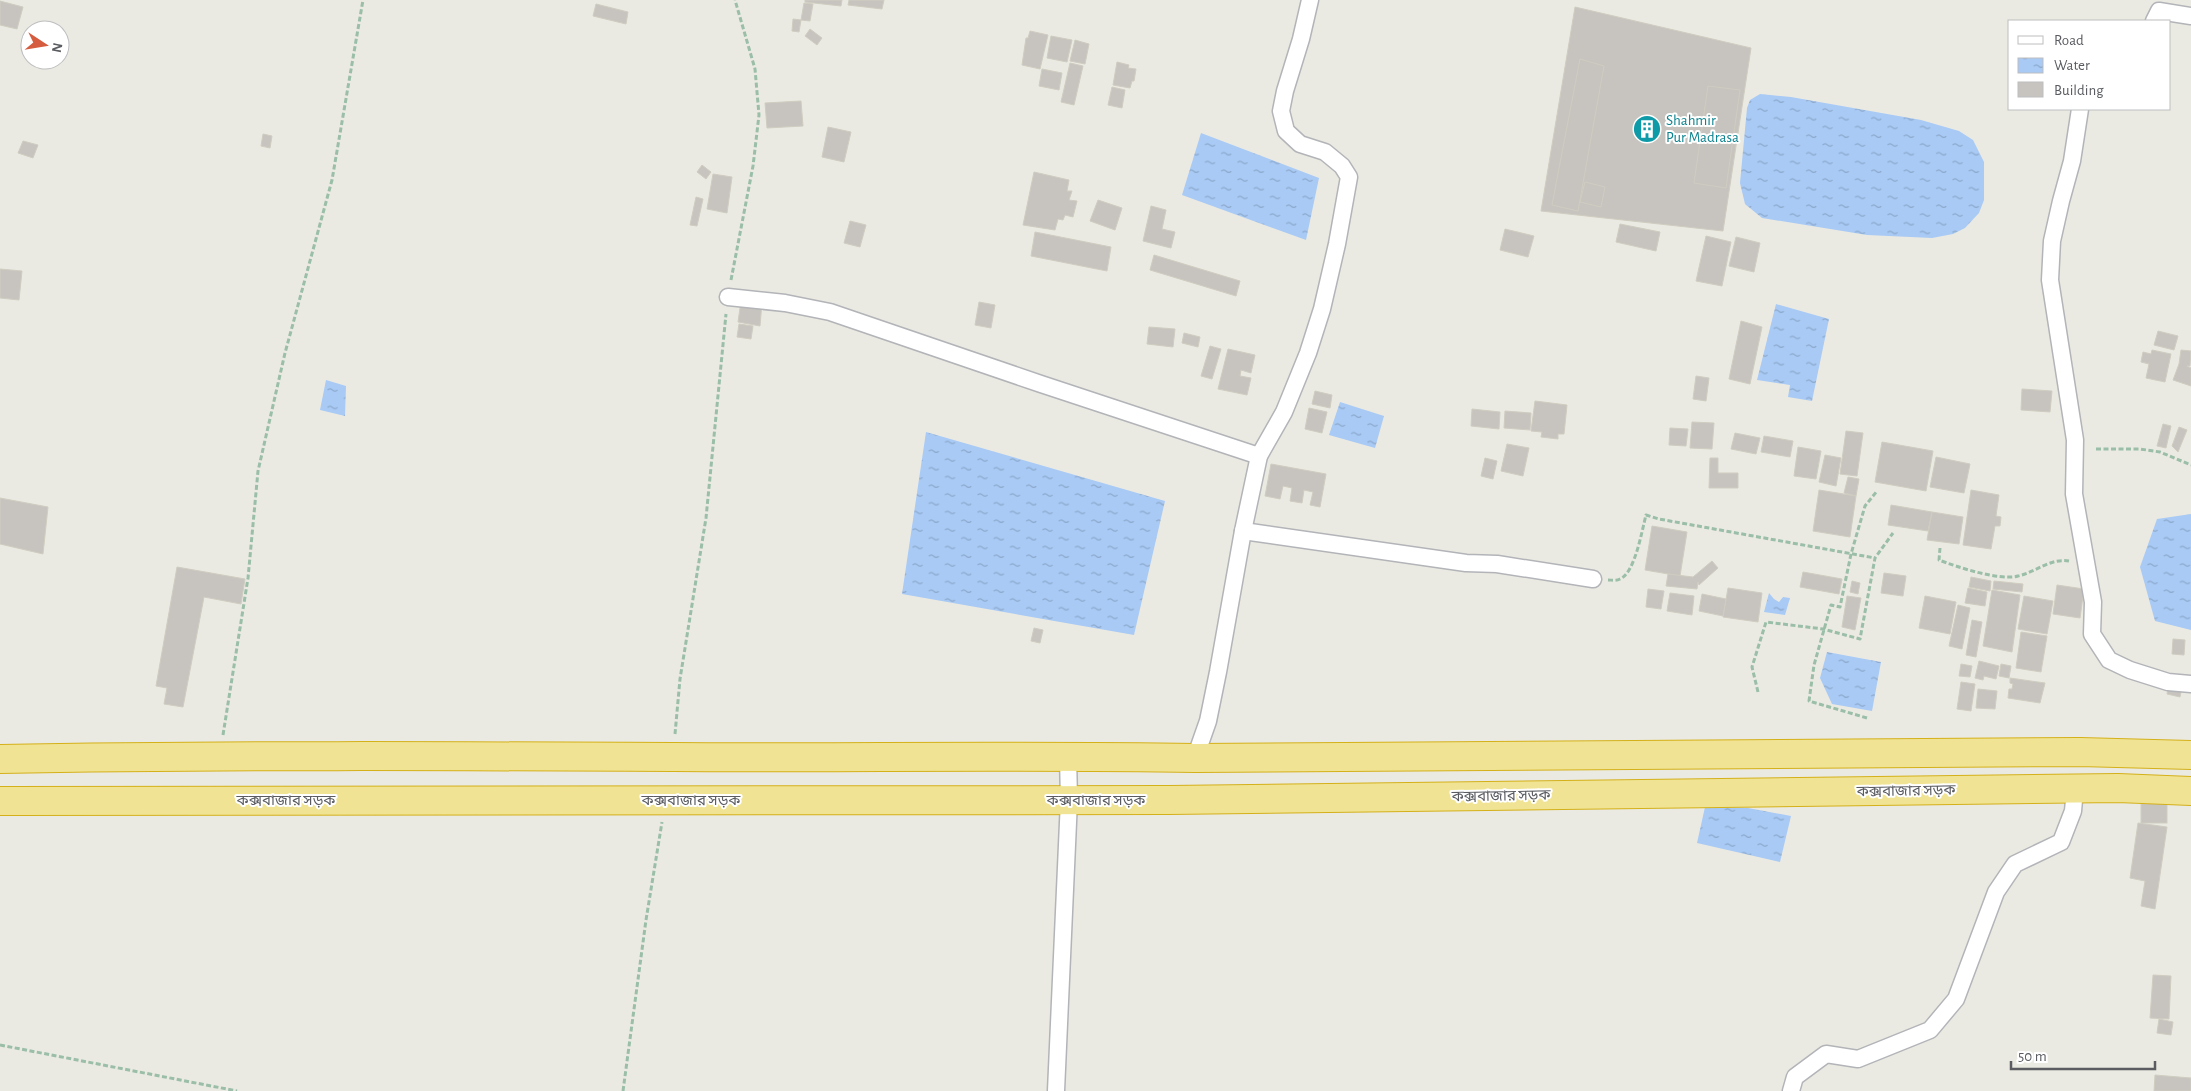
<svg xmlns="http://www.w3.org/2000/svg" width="2191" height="1091" viewBox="0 0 2191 1091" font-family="'Alegreya Sans','Noto Sans Bengali',sans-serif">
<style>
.water{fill:url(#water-ripples)}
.building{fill:#c7c4bf;stroke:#cfcdc1}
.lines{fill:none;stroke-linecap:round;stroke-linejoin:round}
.street-casing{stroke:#b2b4b8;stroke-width:19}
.highway-casing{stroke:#d4b019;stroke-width:30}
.path{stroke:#9abea8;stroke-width:3;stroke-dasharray:5 2.5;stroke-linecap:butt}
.street{stroke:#fff;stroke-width:16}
.highway{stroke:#f0e494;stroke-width:28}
.labels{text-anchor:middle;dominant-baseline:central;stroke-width:4;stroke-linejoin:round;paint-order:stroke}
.culture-label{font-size:15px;fill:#0d838f;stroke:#fff;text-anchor:start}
.street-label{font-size:15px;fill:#5a5c61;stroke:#fff}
</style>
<defs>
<pattern id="water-ripples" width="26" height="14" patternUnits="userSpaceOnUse" patternTransform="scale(1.25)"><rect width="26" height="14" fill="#a8caf5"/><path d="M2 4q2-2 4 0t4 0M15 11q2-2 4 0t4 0" fill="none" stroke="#8ca7ca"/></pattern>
</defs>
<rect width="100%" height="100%" fill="#ebeae2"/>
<g class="water">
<path d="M1760 94 1791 97 1921 120 1959 131 1973 140 1984 162V200L1979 213 1965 228 1953 234 1932 238 1867 235 1762 218 1745 204 1740 183 1747 108 1750 100Z"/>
<path d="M1201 133 1319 178 1306 240 1182 195Z"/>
<path d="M1776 304 1829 319 1812 401 1788 397 1790 385 1757 380Z"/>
<path d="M326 380 346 386 345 416 320 410Z"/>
<path d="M1340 402 1384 416 1375 448 1329 435Z"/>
<path d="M926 432 1165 501 1134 635 902 594Z"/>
<path d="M2191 514V630L2155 621 2140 567 2157 519Z"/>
<path d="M1769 593 1774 599 1779 602 1783 597 1790 598 1785 615 1764 612Z"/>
<path d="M1827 652 1881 662 1872 711 1832 704 1820 678Z"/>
<path d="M1705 807 1748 808 1791 816 1780 862 1697 843Z"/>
</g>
<g class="building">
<path d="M805 0H842L841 6 805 2Z"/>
<path d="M849 0H884L882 9 848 5Z"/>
<path d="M0 1 23 7 17 29 0 25Z"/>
<path d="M804 3 813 4 810 21 801 20Z"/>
<path d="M596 4 628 12 626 24 593 16Z"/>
<path d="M1575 7 1751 48 1723 231 1541 211Z"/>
<path d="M793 19 801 20 799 32 792 31Z"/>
<path d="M810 29 822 38 817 45 805 36Z"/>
<path d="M1030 31 1048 35 1040 69 1022 65 1026 38H1028Z"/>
<path d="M1051 36 1072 40 1067 62 1047 58Z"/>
<path d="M1075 40 1089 44 1085 64 1070 61Z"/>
<path d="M1580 59 1604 66 1578 211 1552 205Z"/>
<path d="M1117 62 1129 65 1128 68 1136 69 1134 81H1132L1130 88 1113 85Z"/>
<path d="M1070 63 1083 66 1074 105 1061 102Z"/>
<path d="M1042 69 1062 73 1059 90 1039 86Z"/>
<path d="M1708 86 1740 90 1726 188 1694 183Z"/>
<path d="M1112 87 1125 90 1122 108 1108 105Z"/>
<path d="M801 101 803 126 767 128 765 103Z"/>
<path d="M828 127 851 132 844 162 822 157Z"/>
<path d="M263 134 272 136 270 148 261 146Z"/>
<path d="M23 141 38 145 33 158 18 153Z"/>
<path d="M702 165 711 172 706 179 697 172Z"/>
<path d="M1034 172 1069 180 1067 191H1072L1069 200 1077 201 1073 217 1065 215 1063 220 1058 219 1055 230 1023 225Z"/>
<path d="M713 174 732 177 727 213 707 209Z"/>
<path d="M1585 182 1605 187 1601 207 1580 202Z"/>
<path d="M696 197 703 199 697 226 690 225Z"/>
<path d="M1098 200 1122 208 1115 230 1090 221Z"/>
<path d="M1151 206 1166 210 1162 229 1175 232 1171 248 1143 241Z"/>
<path d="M850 221 866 225 860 247 844 243Z"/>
<path d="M1620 224 1660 232 1656 251 1616 242Z"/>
<path d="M1505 229 1534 236 1528 257 1500 250Z"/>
<path d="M1035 232 1111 247 1107 271 1031 256Z"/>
<path d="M1706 236 1731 242 1722 286 1696 281Z"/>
<path d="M1736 237 1760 243 1754 272 1729 266Z"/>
<path d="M1154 255 1240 281 1236 296 1150 270Z"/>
<path d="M0 269 22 271 19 300 0 298Z"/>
<path d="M741 301 762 302 760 326 738 322Z"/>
<path d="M979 302 995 305 991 328 975 325Z"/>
<path d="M1741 321 1762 327 1750 384 1729 379Z"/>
<path d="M739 324 753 326 751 339 737 337Z"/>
<path d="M1149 327 1175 329 1173 347 1147 344Z"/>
<path d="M2158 331 2178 336 2174 350 2154 345Z"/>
<path d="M1184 333 1200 337 1198 347 1182 343Z"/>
<path d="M1210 346 1221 349 1212 379 1201 376Z"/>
<path d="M1228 349 1255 355 1251 373 1241 370 1240 376 1251 378 1247 395 1218 389Z"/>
<path d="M2152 350 2171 354 2165 382 2146 378 2149 364 2141 362 2143 352 2151 354Z"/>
<path d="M2181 350 2191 351 2190 366H2187L2191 368V386L2173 380 2179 364Z"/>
<path d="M1696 376 1709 378 1706 401 1693 399Z"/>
<path d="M2022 389 2052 391 2050 412 2021 410Z"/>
<path d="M1315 391 1332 395 1330 408 1312 404Z"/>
<path d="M1535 401 1567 405 1564 434H1558V439L1541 437 1542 432 1531 431Z"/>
<path d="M1309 408 1327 412 1322 433 1305 429Z"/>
<path d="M1472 409 1500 412 1499 429 1471 426Z"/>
<path d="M1505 411 1531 413 1530 430 1504 428Z"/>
<path d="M1692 422 1714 423 1712 449 1690 448Z"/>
<path d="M2163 424 2171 426 2166 448 2157 446Z"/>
<path d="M2179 427 2187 430 2178 452 2172 446Z"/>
<path d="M1670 428 1688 429 1686 446 1669 445Z"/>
<path d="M1846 431 1863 433 1857 476 1840 474Z"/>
<path d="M1735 433 1760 438 1756 454 1731 449Z"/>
<path d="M1764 436 1793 441 1790 457 1761 452Z"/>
<path d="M1882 442 1933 451 1926 491 1875 482Z"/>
<path d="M1507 444 1529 448 1523 476 1501 471Z"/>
<path d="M1798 447 1821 451 1816 479 1794 476Z"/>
<path d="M1825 455 1841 458 1836 486 1819 482Z"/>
<path d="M1936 457 1970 464 1964 493 1930 487Z"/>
<path d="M1485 458 1497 461 1493 479 1481 476Z"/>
<path d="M1710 458H1718V473H1738V488H1709Z"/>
<path d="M1271 464 1326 474 1320 507 1310 505 1313 492 1304 490 1302 503 1290 501 1292 488 1283 486 1280 499 1265 496Z"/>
<path d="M1848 477 1859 479 1856 496 1844 493Z"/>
<path d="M1819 490 1856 496 1850 537 1813 531Z"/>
<path d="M1971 490 1999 495 1996 516 2001 517 2000 526H1995L1991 549 1963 545Z"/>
<path d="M0 498 48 507 43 554 0 544Z"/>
<path d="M1891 505 1932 512 1928 531 1888 525Z"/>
<path d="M1932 512 1963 517 1959 544 1927 540Z"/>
<path d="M1652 526 1687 532 1680 576 1645 570Z"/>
<path d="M1712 561 1718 568 1699 585 1698 582 1697 589 1666 586 1668 574 1693 577Z"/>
<path d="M177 567 245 579 241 604 204 597 183 707 164 704 167 688 156 686Z"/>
<path d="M1803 572 1842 579 1839 594 1800 587Z"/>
<path d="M1884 573 1906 576 1903 596 1881 593Z"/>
<path d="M1971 577 1991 581 1990 591 1969 587Z"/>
<path d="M1852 581 1860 583 1858 594 1850 592Z"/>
<path d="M1994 581 2023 584 2022 592 1993 589Z"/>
<path d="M2057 585 2084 589 2080 618 2053 614Z"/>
<path d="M1728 588 1762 593 1758 622 1723 617Z"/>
<path d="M1968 588 1987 592 1985 606 1965 603Z"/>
<path d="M1648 589 1664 591 1661 609 1646 607Z"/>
<path d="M1992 590 2020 595 2012 652 1983 646Z"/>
<path d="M1670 593 1694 596 1692 615 1667 611Z"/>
<path d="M1702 594 1726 599 1723 616 1699 611Z"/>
<path d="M1847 596 1861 598 1855 630 1842 627Z"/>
<path d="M1925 596 1956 602 1950 634 1919 628Z"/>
<path d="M2024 596 2053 601 2047 634 2018 629Z"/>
<path d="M1958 605 1970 608 1962 649 1949 646Z"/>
<path d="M1972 620 1982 622 1976 657 1966 655Z"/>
<path d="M1034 628 1043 630 1040 643 1031 641Z"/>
<path d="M2021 632 2047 636 2041 672 2016 668Z"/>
<path d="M2173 639 2185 640 2184 655 2172 654Z"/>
<path d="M1979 661 1999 666 1996 679 1984 676 1983 680 1975 678Z"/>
<path d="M1961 664 1972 666 1970 677 1959 676Z"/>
<path d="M2001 664 2011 666 2009 678 1999 676Z"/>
<path d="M2010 678 2045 683 2040 703 2008 698 2009 689H2012L2013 684 2010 683Z"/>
<path d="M1961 682 1975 684 1971 711 1957 709Z"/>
<path d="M2182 687 2180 697 2167 694 2168 688Z"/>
<path d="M1978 689 1997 691 1995 709 1976 708Z"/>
<rect x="2141" y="803" width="26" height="20"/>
<path d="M2138 823 2167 827 2155 909 2141 906 2145 881 2130 878Z"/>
<path d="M2153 975 2171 976 2169 1019 2150 1018Z"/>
<path d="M2159 1019 2173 1022 2171 1035 2157 1033Z"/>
<path d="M2155 1075 2191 1078V1091H2154Z"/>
</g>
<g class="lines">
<defs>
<g id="street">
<path d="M2154 21 2159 11 2191 16"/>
<path d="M2080 109 2072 161 2061 201 2052 241 2050 280 2075 440 2074 494 2093 602 2092 634 2109 660 2130 670 2168 682 2191 684"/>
<path d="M728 297 785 303 830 312 1041 384 1259 456"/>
<path d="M1243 531 1466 563 1497 564 1593 579"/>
<path d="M1195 758 1208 721 1218 672 1243 531 1259 456 1284 412 1308 353 1322 309 1337 244 1349 177 1342 166 1325 152 1300 144 1286 131 1281 111 1285 91 1301 39 1310 0"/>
<path d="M1056 1091 1069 800 1068 756"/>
<path d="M1791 1091 1795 1077 1826 1054 1858 1059 1930 1030 1956 999 1996 892 2015 864 2061 842 2073 811 2075 789"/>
</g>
<g id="highway">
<path d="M0 759C224 755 448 756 673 757 847 758 1021 755 1195 758L2080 752 2191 755"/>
<path d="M0 801 1169 800 2118 788 2191 791"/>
</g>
</defs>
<use href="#street" class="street-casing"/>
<use href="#highway" class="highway-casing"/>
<g class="path">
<path d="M731 280 753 166 759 115 755 69 735 0"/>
<path d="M2096 449H2140L2160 452 2191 465"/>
<path d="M1940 548 1939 560C1957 567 1999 581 2018 576 2036 572 2050 558 2069 561"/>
<path d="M1608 580C1612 580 1616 581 1620 579 1635 573 1642 530 1646 515L1659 519 1875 558"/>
<path d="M1758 692 1752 667 1766 622 1823 629 1860 639 1875 558 1893 533"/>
<path d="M1867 718 1809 701 1814 665 1831 605 1840 607 1851 554 1865 506 1877 491"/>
<path d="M675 734 680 679 706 518 726 314"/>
<path d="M223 735 248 578 258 471 285 353 332 180 363 0"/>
<path d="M0 1045 237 1091"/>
<path d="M623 1091 646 920 662 822"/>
</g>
<use href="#street" class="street"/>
<use href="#highway" class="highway"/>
</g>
<defs>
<symbol id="building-disc" viewBox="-11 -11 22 22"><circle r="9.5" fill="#0f9aa8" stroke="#fff"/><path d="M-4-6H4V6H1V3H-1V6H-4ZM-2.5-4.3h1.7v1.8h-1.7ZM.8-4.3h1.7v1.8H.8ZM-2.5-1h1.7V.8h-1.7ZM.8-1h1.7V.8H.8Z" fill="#fff"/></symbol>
</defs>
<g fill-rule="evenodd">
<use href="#building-disc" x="1631" y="113" width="32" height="32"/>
</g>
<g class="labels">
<g class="culture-label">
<text x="1666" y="120">Shahmir<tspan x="1666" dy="17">Pur Madrasa</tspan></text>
</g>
<g class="street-label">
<text transform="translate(1906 791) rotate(-1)">কক্সবাজার সড়ক</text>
<text transform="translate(1501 796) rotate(-1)">কক্সবাজার সড়ক</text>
<text x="286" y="800">কক্সবাজার সড়ক</text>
<text x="691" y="800">কক্সবাজার সড়ক</text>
<text x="1096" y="800">কক্সবাজার সড়ক</text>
</g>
</g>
<rect x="2008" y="20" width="162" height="90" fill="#ffffff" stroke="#bdbec0"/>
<rect x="2018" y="36" width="25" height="8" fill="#ffffff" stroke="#bdbec0"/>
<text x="2054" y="45" font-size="15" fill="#5a5c61">Road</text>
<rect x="2018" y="58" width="25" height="15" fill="url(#water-ripples)" stroke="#bdbec0"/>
<text x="2054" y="70" font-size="15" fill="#5a5c61">Water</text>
<rect x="2018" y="82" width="25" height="15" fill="#c7c4bf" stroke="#bdbec0"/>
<text x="2054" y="95" font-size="15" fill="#5a5c61">Building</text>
<g transform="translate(45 45) rotate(102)"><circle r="24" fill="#ffffff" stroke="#bdbec0"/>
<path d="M0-4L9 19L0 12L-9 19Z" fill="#d55c3e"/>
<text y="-8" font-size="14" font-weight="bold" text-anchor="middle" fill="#5a5c61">N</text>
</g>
<path d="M2011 1061v8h144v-8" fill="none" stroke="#5a5c61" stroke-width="2.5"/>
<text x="2018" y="1061" font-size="15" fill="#5a5c61" stroke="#ffffff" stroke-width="4" paint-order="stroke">50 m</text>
</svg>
